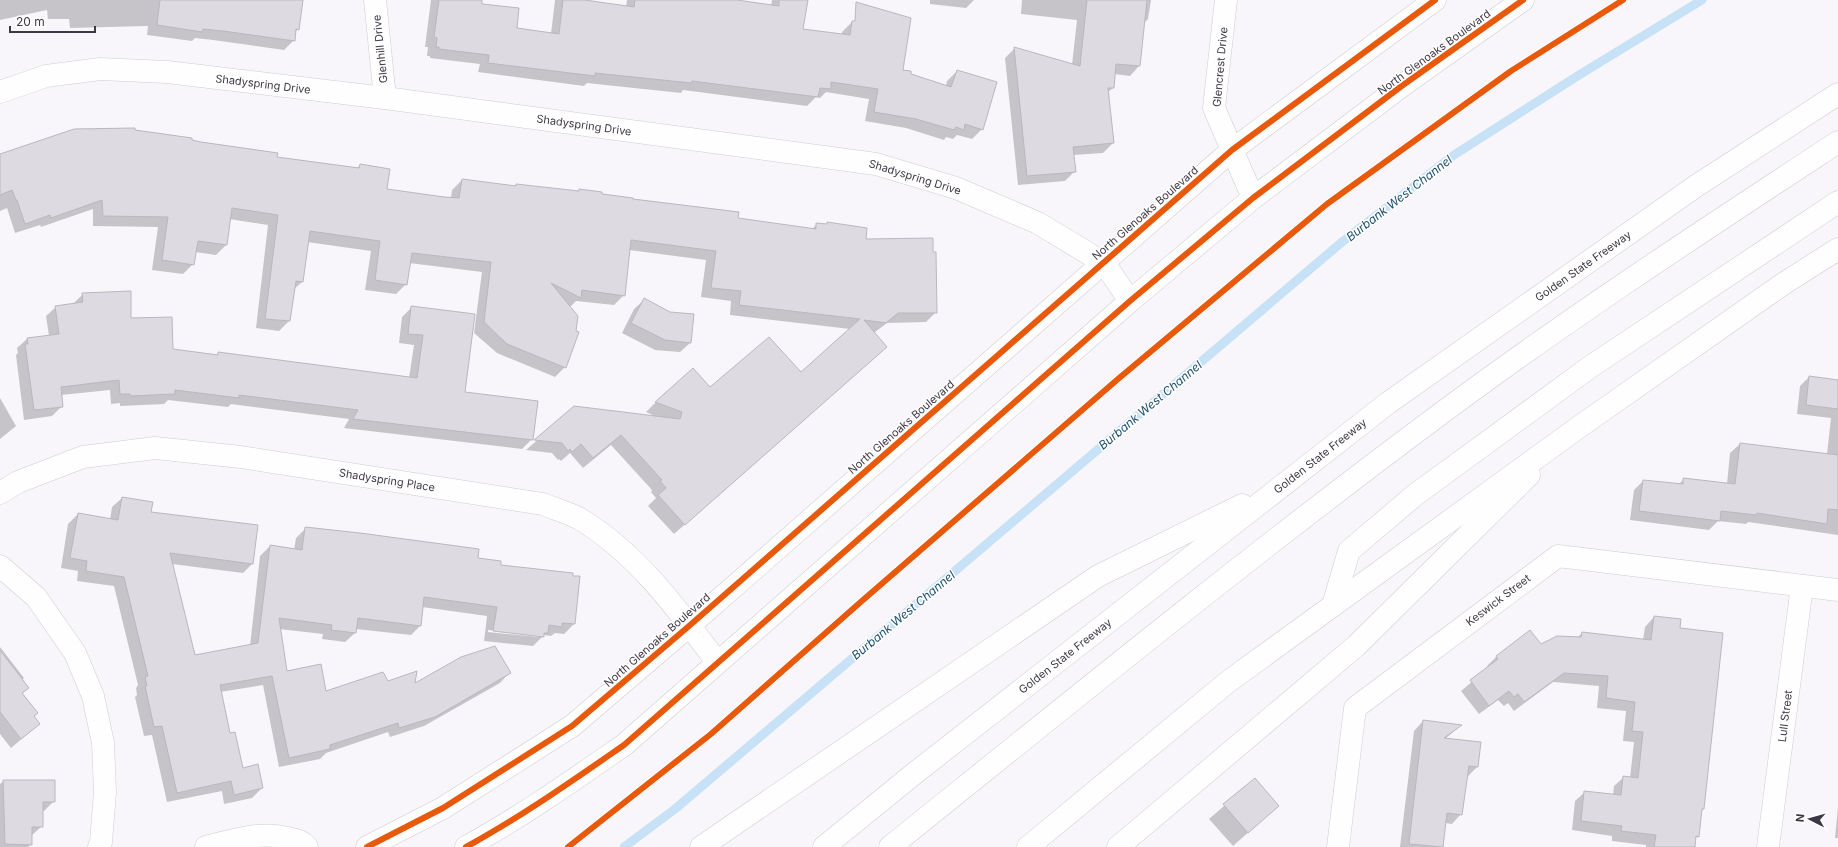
<svg xmlns="http://www.w3.org/2000/svg" width="1838" height="847" viewBox="0 0 1838 847" font-family="Inter,sans-serif">
<style>
.shadow{fill:#0003;fill-rule:evenodd}
.lines{fill:none;stroke-linecap:round;stroke-linejoin:round}
.stream{stroke:#c7e2f6;stroke-width:9}
.building{fill:#dedae1;stroke:#bab7be}
.minor-casing{stroke:#cfccd2;stroke-width:23}
.secondary-casing{stroke:#cfccd2;stroke-width:23}
.motorway-casing{stroke:#cfccd2;stroke-width:23}
.minor{stroke:#fefefe;stroke-width:22}
.secondary{stroke:#fefefe;stroke-width:22}
.motorway{stroke:#fefefe;stroke-width:22}
.cycleway-casing{stroke:#fff;stroke-width:8}
.cycleway{stroke:#e8590c;stroke-width:6}
.labels{text-anchor:middle;dominant-baseline:central;stroke-width:3;stroke-linejoin:round;paint-order:stroke}
.street-label{font-size:11px;fill:#3e3844;stroke:#fff}
.water-label{font-size:12px;font-style:italic;fill:#1c4e6d;stroke:#fff}
</style>
<rect width="100%" height="100%" fill="#f8f6fa"/>
<g class="shadow">
<path d="M0 0H303L298 29 294 33V40L284 50 213 40 195 38 192 41 147 35 148 26 70 28 69 19H48L47 10 0 20Z"/>
<path d="M431 0H481V4L515 29 551 34 555 0H588V1L626 7 627 0H731L771 6 772 0H807L802 30 842 35V32L852 22 902 71 910 75 946 86 947 81 957 71 982 129 972 139 957 135 953 139 946 137 944 140 906 128 865 121 869 99 826 92 820 98 816 97 807 106 683 90 681 93 587 83 584 86 478 72 480 64 430 58V56H427L428 47H425Z"/>
<path d="M930 0H974L966 8 930 4Z"/>
<path d="M1022 0H1151L1148 19 1144 23 1139 66 1130 76 1114 74 1113 88 1107 93 1113 143 1103 153 1073 155 1075 171 1065 181 1018 185 1005 58 1015 48 1072 65 1077 20 1021 14Z"/>
<path d="M134 131 191 140 276 158 356 169 360 165 386 190 451 198 452 190 462 180 515 187 516 185 577 192 579 190 737 219 812 229 817 224 825 225 827 224 865 240 936 312 926 322 887 323 875 332H873L886 347 674 534 648 506 656 498 651 492 652 490 611 445 583 468 570 453 561 461 559 459 558 460 552 453 526 450 575 407 657 417 646 412 656 402 710 389 801 374 850 329 730 315 731 301 701 297 706 260 629 250 624 295 614 305 576 301 570 307 565 367 555 377 497 353 474 333 482 272 409 263 406 284 396 294 365 290 371 251 307 242 302 282 293 290 289 321 279 331 256 328 268 225 229 219 226 245 216 255 195 252 193 264 183 274 152 270 158 227 93 226V209L41 227 40 225 15 233 7 208 0 211V155Z"/>
<path d="M83 294 130 319 172 350 216 356 219 353 409 378 414 345 399 343 402 317 412 307 464 393 532 439 522 449 344 428 349 419 231 404 228 407 168 400 164 404 120 406V403L111 404 110 390 61 395 62 406 52 416 24 420 16 355 18 353 17 348 27 339 49 336 46 316 56 307 73 304Z"/>
<path d="M644 300 690 343 680 352 655 350 622 333 634 309Z"/>
<path d="M1809 377 1838 380V535L1748 522 1746 524 1718 521 1709 530 1630 520 1634 490 1643 481 1678 485 1684 479 1727 484 1730 453 1740 444 1827 454 1831 418 1797 414 1800 386Z"/>
<path d="M0 398 16 426 0 439Z"/>
<path d="M122 498 253 563 243 573 172 564 194 657 250 646 260 556 270 546 294 550 296 538 306 528 477 559 500 565 579 577 574 624 564 634 555 633 551 636 544 635 533 646 484 641 487 616 422 607 420 626 411 635 356 629 355 633 345 642 322 639 323 634 279 629 287 672 325 692 387 682 414 684 509 673 500 683 424 726 390 737 388 732 326 753 320 759 279 767 263 685 220 692 230 734 242 769 262 788 252 798 224 804 222 791 167 802 152 735 144 736 135 697 137 695 136 688 138 685 114 586 77 581 78 571 61 568 68 524 78 514 110 520 112 507ZM488 630 539 635V637L488 632Z"/>
<path d="M1654 617 1679 629 1703 809 1700 812 1698 836 1695 839 1694 847H1646V845L1612 841V836L1572 830 1575 801 1585 792 1613 795 1614 786 1624 777 1630 778 1634 742 1623 741 1626 711 1597 708 1599 686 1553 682 1514 711 1508 703 1504 706 1498 700 1479 714 1461 691 1488 668 1487 666 1496 657 1530 631 1541 646 1577 638 1582 633 1643 640 1645 627Z"/>
<path d="M0 647 24 678 22 680 28 688 22 694 39 724 11 748 0 734Z"/>
<path d="M1423 721 1460 726 1445 739 1479 743 1477 767 1467 777 1461 814 1452 824 1445 823 1442 847H1400L1414 731Z"/>
<path d="M1255 779 1278 806 1233 846 1209 819Z"/>
<path d="M4 781 54 801 44 811H42V826L31 836V844L28 847H0V784Z"/>
<path d="M1838 807V838H1835Z"/>
</g>
<g class="lines">
<path class="stream" d="M624 847 675 809 1342 242 1454 155 1579 75 1702 0"/>
</g>
<g class="building">
<path d="M160 0H303L299 30 296 29 295 41 223 31 203 29 202 32 157 25Z"/>
<path d="M439 0H482V4L519 8 517 28 559 34 563 0H585L634 7 635 0H737L779 6V0H808L803 29 850 35 852 21H855L856 2 911 18 903 70 911 71V74L951 87 957 70 997 82 983 130 965 124 964 130 956 127 954 130 916 119 874 112 878 89 831 82V89L820 88 818 97 692 81 691 83 595 73V76L488 63 489 55 439 49V47H436L437 38 434 37Z"/>
<path d="M1087 0H1147L1140 66 1116 64 1114 88H1108L1114 143 1073 147 1076 172 1027 176 1014 47 1080 66Z"/>
<path d="M135 128V130L192 138V140L201 142 278 153 277 157 359 168 360 164 390 169 387 189 444 197 459 198 462 179 516 186V184L579 191V189L602 192V194L633 198V199L739 212 738 218 816 229V223L827 224V222L867 228 866 239 933 238V252H936L937 313H898L886 323 864 320 887 347 685 525 658 495 666 488 660 481 662 480 621 435 593 458 581 444 572 452 570 449 568 451 562 443 534 440 574 406 680 419 682 412 655 402 693 368 710 387 769 337 801 372 860 319 739 305 741 291 711 288 716 251 631 240 625 296 582 290 581 298 551 283 578 316 576 331 579 332 566 368 507 344 484 322 491 262 412 253 407 285 375 280 380 241 310 231 303 282 296 281 290 321 265 319 278 215 232 208 227 245 198 241 194 265 162 260 168 217 103 216 102 200 51 218 50 215 25 224 17 200H16L12 190 0 195V154L74 129Z"/>
<path d="M131 291V318L172 317 173 349 218 355V352L417 378 423 335 408 334 411 306 475 314 465 392 538 401 533 440 353 419 358 410 239 395V398L175 390V394L130 396V394H120L119 380 61 387 63 407 34 410 25 344H28L27 338 59 334 55 306 83 302 82 293Z"/>
<path d="M644 298 670 312 694 314 691 343 665 340 631 323Z"/>
<path d="M1809 376 1838 380V409L1806 405Z"/>
<path d="M1740 443 1838 455V510L1828 509 1827 524 1757 513 1756 515 1721 511 1720 521 1639 511 1643 480 1683 484V478L1735 484Z"/>
<path d="M122 497 153 502 151 512 258 525 253 564 170 553 195 655 258 643 270 545 302 550 305 527 360 533 479 549 478 558 501 561V565L573 573V576H580L575 624 562 623V627L549 625 548 633H544V637L493 631 497 607 424 597 421 626 358 618 356 633 331 630 332 625 279 618 287 671 321 664 326 691 383 672 388 681 417 671 415 683 461 657 495 646 511 673 435 717 399 728 398 723 330 745V749L289 758 272 676 220 685 230 733 235 732 243 768 258 764 263 788 234 795 231 781 177 793 162 726 154 727 145 686H147L145 677 148 676 124 577 86 571 87 561 70 558 78 513 118 520Z"/>
<path d="M1654 616 1681 619 1680 628 1723 633 1704 809H1702L1699 837 1696 836 1695 847H1654L1656 835 1621 831 1622 826 1581 821 1584 791 1621 795 1623 776 1638 778 1643 732 1632 731 1635 702 1606 698 1608 676 1564 673 1524 702 1518 694 1514 697 1509 691 1489 706 1470 680 1498 659 1496 656 1530 630 1541 644 1557 636 1581 637 1582 632 1651 640Z"/>
<path d="M0 650 29 688 22 693 38 713 34 716 40 724 21 739 0 712Z"/>
<path d="M1423 720 1462 725 1444 738 1481 742 1478 767 1469 766 1462 815 1447 813 1443 847 1409 844Z"/>
<path d="M1255 778 1279 806 1248 833 1223 804Z"/>
<path d="M3 780H55V802H43V827H32V845L5 844Z"/>
</g>
<g class="lines">
<defs>
<g id="minor">
<path d="M375 0 385 98"/>
<path d="M1226 0 1214 108 1253 198"/>
<path d="M0 92 46 76 100 69 167 72 385 98 876 164 956 188 1038 223 1104 263 1130 301"/>
<path d="M0 493 18 482 83 457 155 448 241 457 543 504C555 509 569 513 580 519 638 554 677 609 717 662"/>
<path d="M0 566 36 597 75 653 93 696 103 743 105 792 101 842 99 847"/>
<path d="M206 847C233 840 260 831 288 838 296 840 301 840 307 847"/>
<path d="M1338 847 1355 708 1558 556 1838 590"/>
<path d="M1768 847 1802 586"/>
</g>
<g id="secondary">
<path d="M367 847 443 808 572 726 689 626 1232 150 1435 0"/>
<path d="M466 847C521 817 572 781 624 745L1130 301 1253 198 1403 85 1523 0"/>
</g>
<g id="motorway">
<path d="M1333 605 1349 551 1415 495 1590 367 1838 202"/>
<path d="M701 847 1098 576 1242 505"/>
<path d="M824 847 915 773 1388 403 1696 186 1838 94"/>
<path d="M890 847C1069 703 1247 558 1431 421 1563 322 1701 232 1838 142"/>
<path d="M1028 847 1229 681 1579 427 1783 284 1838 249"/>
<path d="M1118 847 1356 646 1529 475"/>
</g>
</defs>
<use href="#minor" class="minor-casing"/>
<use href="#secondary" class="secondary-casing"/>
<use href="#motorway" class="motorway-casing"/>
<use href="#minor" class="minor"/>
<use href="#secondary" class="secondary"/>
<use href="#motorway" class="motorway"/>
<defs>
<g id="cycleway">
<path d="M367 847 443 808 572 726 689 626 1232 150 1435 0"/>
<path d="M466 847C521 817 572 781 624 745L1130 301 1253 198 1403 85 1523 0"/>
<path d="M568 847 711 734 863 600 1118 379 1327 204 1511 71 1623 0"/>
</g>
</defs>
<use href="#cycleway" class="cycleway-casing"/>
<use href="#cycleway" class="cycleway"/>
</g>
<g class="labels">
<g class="street-label">
<text transform="translate(380 49) rotate(-96)">Glenhill Drive</text>
<text transform="translate(1434 52) rotate(-36)">North Glenoaks Boulevard</text>
<text transform="translate(1220 67) rotate(-85)">Glencrest Drive</text>
<text transform="translate(263 84) rotate(7)">Shadyspring Drive</text>
<text transform="translate(584 125) rotate(8)">Shadyspring Drive</text>
<text transform="translate(915 177) rotate(17)">Shadyspring Drive</text>
<text transform="translate(1145 213) rotate(-41)">North Glenoaks Boulevard</text>
<text transform="translate(1583 266) rotate(-35)">Golden State Freeway</text>
<text transform="translate(901 427) rotate(-41)">North Glenoaks Boulevard</text>
<text transform="translate(1320 456) rotate(-38)">Golden State Freeway</text>
<text transform="translate(387 480) rotate(9)">Shadyspring Place</text>
<text transform="translate(1498 600) rotate(-37)">Keswick Street</text>
<text transform="translate(657 640) rotate(-41)">North Glenoaks Boulevard</text>
<text transform="translate(1065 656) rotate(-38)">Golden State Freeway</text>
<text transform="translate(1785 716) rotate(-83)">Lull Street</text>
</g>
<g class="water-label">
<text transform="translate(1399 198) rotate(-38)">Burbank West Channel</text>
<text transform="translate(1150 405) rotate(-40)">Burbank West Channel</text>
<text transform="translate(903 615) rotate(-40)">Burbank West Channel</text>
</g>
</g>
<g transform="translate(1810 819) rotate(276)" stroke="#ffffff" stroke-width="3" paint-order="stroke">
<path d="M0-3L7 15L0 10L-7 15Z" fill="#3e3844"/>
<text y="-6" font-size="11" font-weight="bold" text-anchor="middle" fill="#3e3844">N</text>
</g>
<path d="M10 26v6h85v-6" fill="none" stroke="#3e3844" stroke-width="2"/>
<text x="16" y="26" font-size="12" fill="#3e3844" stroke="#ffffff" stroke-width="3" paint-order="stroke">20 m</text>
</svg>
